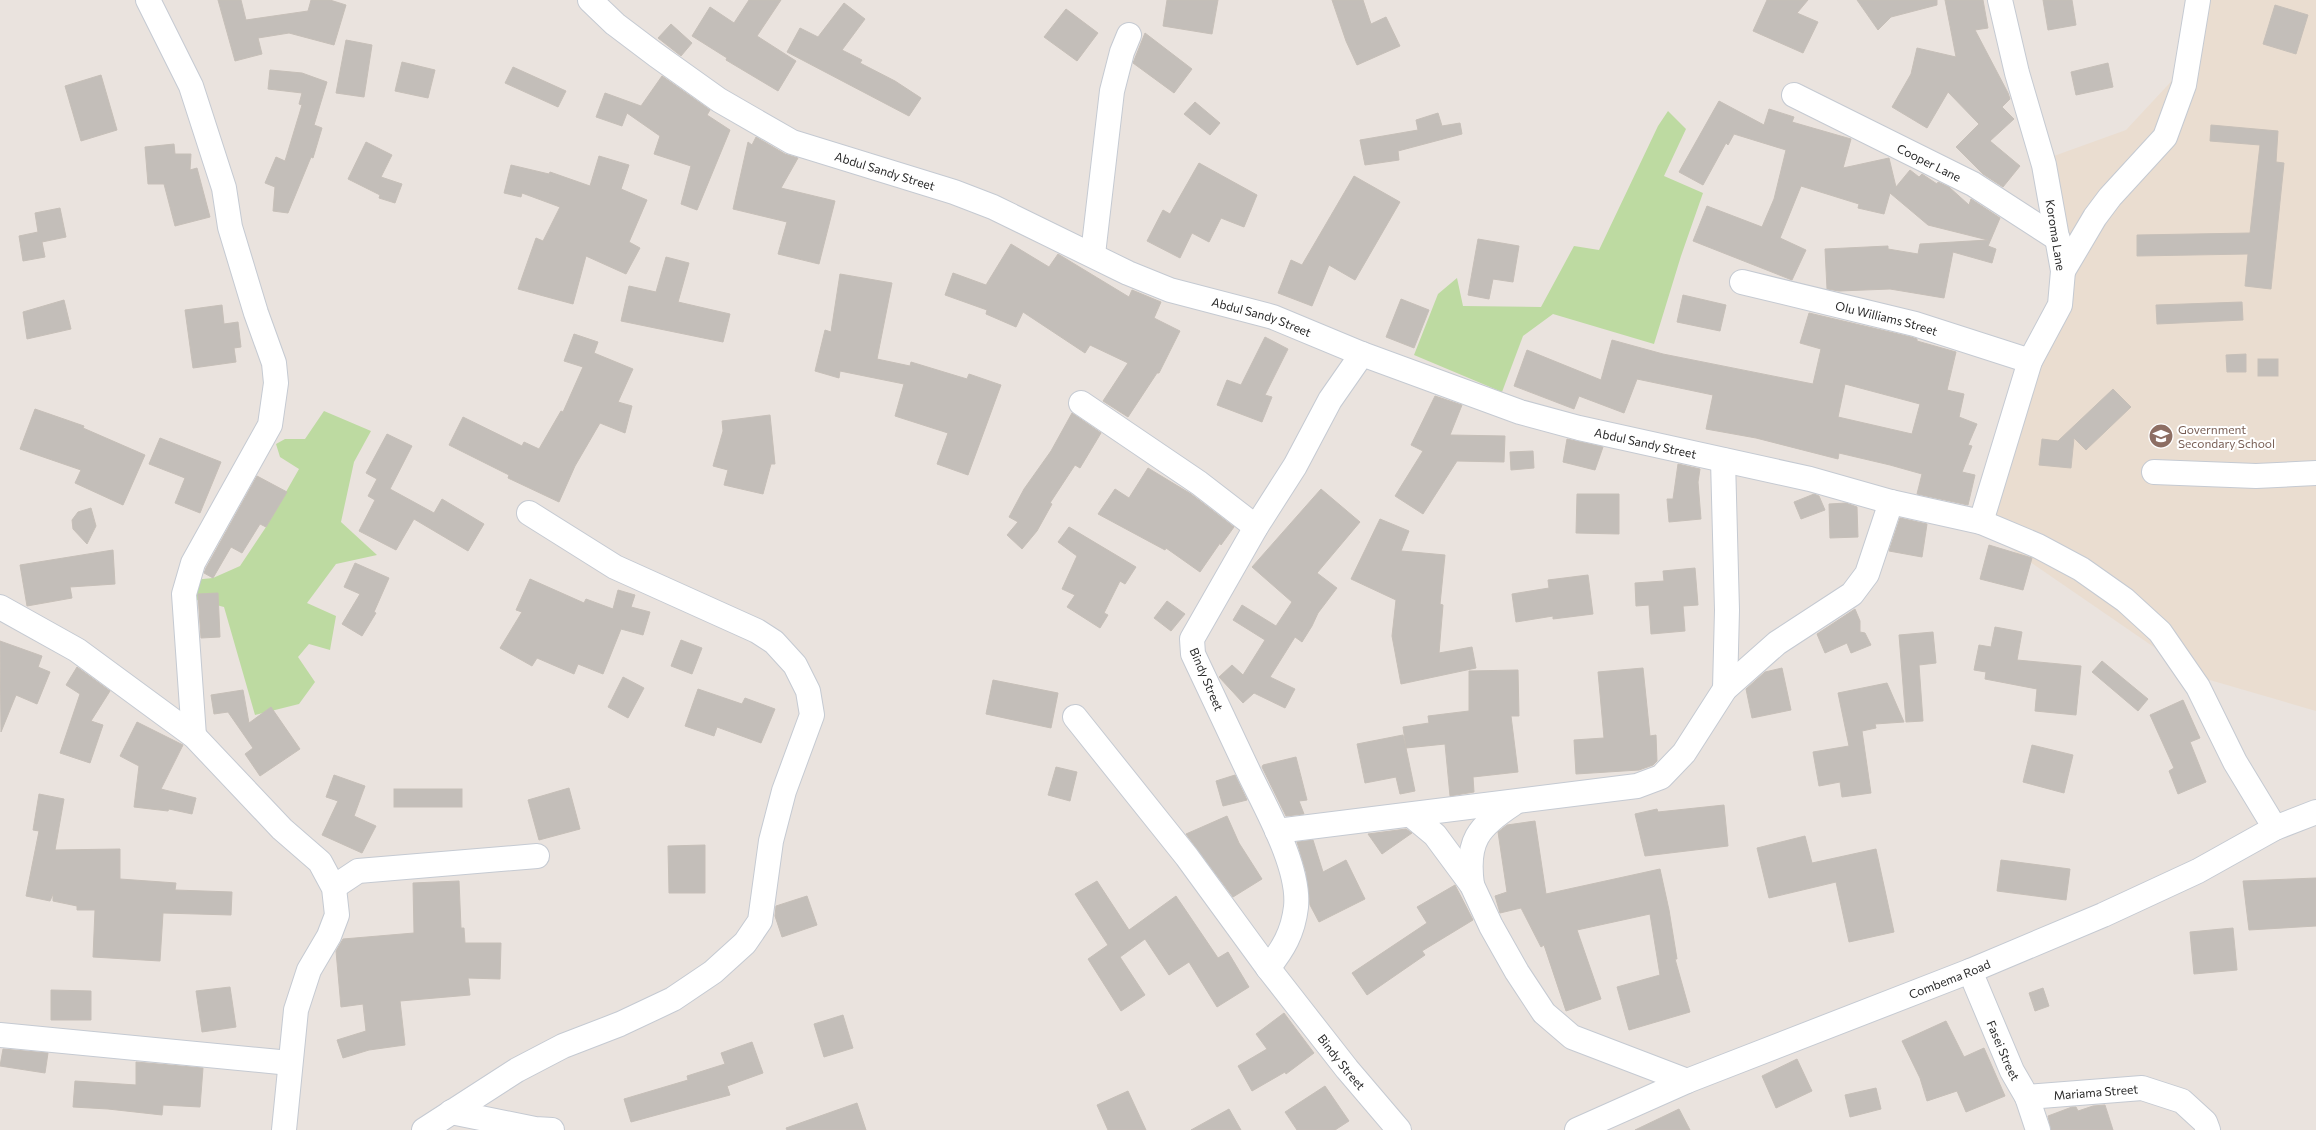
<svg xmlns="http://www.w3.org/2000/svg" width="2316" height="1130" viewBox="0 0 2316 1130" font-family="Commissioner,sans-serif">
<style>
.education{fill:#eaddd0}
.green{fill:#bddaa1}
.building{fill:#c3beb9;stroke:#c6bfb8;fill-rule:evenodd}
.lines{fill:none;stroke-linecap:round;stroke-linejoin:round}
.minor-casing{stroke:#c5cad2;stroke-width:26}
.minor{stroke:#fff;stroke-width:24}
.labels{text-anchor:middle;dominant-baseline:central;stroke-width:4;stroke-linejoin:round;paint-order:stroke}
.street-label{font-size:12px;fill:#2a2a2a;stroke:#fff}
.education-label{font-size:12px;fill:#785e54;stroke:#fff;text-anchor:start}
</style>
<rect width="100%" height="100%" fill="#eae3de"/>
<path class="education" d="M2207 0H2316V711L2196 676 1985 531 2028 342 2064 307 2040 161 2126 130 2194 57Z"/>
<g class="green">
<path d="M1668 111 1686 129 1664 176 1703 193 1681 256 1654 344 1553 314 1523 336 1502 392 1414 355 1438 294 1457 278 1463 306 1541 307 1574 246 1599 250 1658 126Z"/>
<path d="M324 411 371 431 354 462 341 522 377 555 336 564 307 603 336 616 330 650 309 644 298 657 315 682 299 704 255 715 224 607 189 598 193 580 213 578 240 566 266 527 299 469 280 457 276 444 285 439H305Z"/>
</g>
<g class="building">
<path d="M218 0H241L246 20 308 11 311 0H330L346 5 334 45 289 33 258 38 262 54 235 61Z"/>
<path d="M749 0H781L757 36 796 61 778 91 726 60 727 58 692 36 710 7 734 23Z"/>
<path d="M1167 0H1218L1212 34 1163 26Z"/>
<path d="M1332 0H1363L1371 24 1386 17 1400 46 1357 65 1346 41Z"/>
<path d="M1767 0H1808L1797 13 1818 22 1803 53 1753 31Z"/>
<path d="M1857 0H1937V5L1891 17 1878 30Z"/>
<path d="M1945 0H1983L1988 28 1975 30 2008 93 2010 99 2002 107 2014 119 1990 141 2020 166 2003 187 1983 174 1956 147 1979 124 1948 92 1927 128 1892 107 1911 74 1917 48 1956 57Z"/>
<path d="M2043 0H2072L2076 25 2048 30Z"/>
<path d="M844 3 865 19 842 50 862 60 860 63 895 81 921 98 909 116 787 52 800 28 818 37Z"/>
<path d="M2275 5 2308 15 2296 54 2263 44Z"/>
<path d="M1066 9 1098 33 1077 61 1044 37Z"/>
<path d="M671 24 692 43 681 56 658 38Z"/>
<path d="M1145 33 1192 69 1174 93 1133 63Z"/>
<path d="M346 40 372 45 364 97 336 93Z"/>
<path d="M402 62 435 70 428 98 395 91Z"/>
<path d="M2108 63 2113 87 2076 95 2071 72Z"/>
<path d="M513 67 566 91 558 107 505 83Z"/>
<path d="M270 70 302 73 327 82 314 125 322 128 313 158 311 157 288 213 273 211 275 187 265 183 276 157 285 161 302 105 299 104 302 93 268 89Z"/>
<path d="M101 75 117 130 81 141 65 86Z"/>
<path d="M662 76 710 110 707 115 730 130 697 210 681 204 691 166 654 154 660 136 627 113 622 126 596 117 605 93 641 106Z"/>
<path d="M1719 101 1764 125 1769 109 1794 117 1792 122 1851 139 1843 168 1889 158 1896 187 1910 170 1919 177 1922 174 1937 184 1938 182 1949 187 1969 205 1971 199 2000 218 1988 246 1996 249 1992 263 1953 252 1944 298 1890 289 1839 291 1827 289 1825 249 1888 246V249L1918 254 1920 244 1988 240 1928 225 1890 193 1884 214 1858 208 1859 204 1801 186 1780 238 1806 250 1792 280 1693 241 1707 206 1762 227 1774 199 1786 150 1734 134 1728 145 1726 143 1703 185 1679 172Z"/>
<path d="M1195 102 1220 123 1210 135 1184 114Z"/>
<path d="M1438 113 1442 126 1460 123 1462 134 1398 151 1399 160 1365 165 1360 140 1418 130 1416 120Z"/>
<path d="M2211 125 2278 131 2276 162 2284 163 2271 289 2245 286 2248 254 2137 256V235L2250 233 2260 145 2210 141Z"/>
<path d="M756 137 785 154 798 158 781 188 835 201 819 264 778 254 787 222 733 209 748 142 752 145Z"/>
<path d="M366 142 392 155 381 177 402 184 395 203 379 198 380 195 348 179Z"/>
<path d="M174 144 175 154H191L190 170 197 168 210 217 175 226 164 184H148L145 147Z"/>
<path d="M599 156 629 165 621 189 647 200 629 242 640 248 626 274 586 256 573 304 518 289 536 238 543 241 560 207 522 193 521 197 504 193 511 165 549 174 550 172 590 186Z"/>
<path d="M1199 163 1257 195 1244 227 1221 218 1209 242 1192 233 1180 258 1147 241 1163 210 1170 214Z"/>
<path d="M1354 176 1400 202 1355 280 1329 265 1312 306 1278 293 1291 260 1302 265Z"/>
<path d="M60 208 66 237 42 242 45 257 23 261 19 236 38 232 35 213Z"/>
<path d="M1478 239 1519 246 1513 282 1493 279 1489 299 1468 295Z"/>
<path d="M1011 244 1049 267 1058 254 1129 297 1132 290 1161 302 1154 318 1180 331 1159 373H1157L1128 417 1103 401 1128 363 1090 345 1085 353 1023 312 1016 327 986 314 987 310 945 295 953 273 986 285Z"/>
<path d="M666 257 689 263 678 302 730 314 723 342 621 321 629 286 656 292Z"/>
<path d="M840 274 892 283 877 359 910 366 911 362 967 379 969 374 1001 385 968 475 937 464 948 433 895 416 904 384 840 371 839 378 815 371 825 330 831 332Z"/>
<path d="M1683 295 1726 305 1720 331 1677 322Z"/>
<path d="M1401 299 1429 310 1414 348 1386 337Z"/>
<path d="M64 300 71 329 27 339 23 312Z"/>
<path d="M2242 302 2243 320 2157 324 2156 305Z"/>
<path d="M222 305 224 324 238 322 241 347 234 348 236 362 193 368 185 310Z"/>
<path d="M1809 313 1911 337 1917 339V341L1956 352 1947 390 1964 394 1959 417 1977 424 1968 445 1972 446 1962 472 1975 475 1968 505 1917 494 1922 474 1890 465 1839 453 1838 459 1756 438 1706 429 1713 395 1637 379 1624 413 1579 396 1574 409 1514 386 1527 350 1601 380 1612 340 1663 354 1813 384 1821 349 1800 343ZM1845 384 1920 404 1912 434 1838 417Z"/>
<path d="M574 334 598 342 594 353 633 369 618 402 632 406 625 433 600 423 575 466 559 502 508 478 509 475 449 445 463 417 522 446 524 442 539 449 561 411 563 412 583 367 564 361Z"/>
<path d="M1265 337 1288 349 1265 395 1272 397 1262 422 1217 405 1227 380 1241 385Z"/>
<path d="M2246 354V372H2227L2226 355Z"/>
<rect x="2258" y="359" width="20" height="17"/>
<path d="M2113 389 2131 407 2086 450 2074 438 2071 468 2039 465 2042 439 2058 441Z"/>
<path d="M1435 396 1462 405 1450 435 1505 436 1504 462 1457 461 1423 514 1395 496 1423 451 1411 445Z"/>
<path d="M35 409 84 426 83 428 145 455 123 505 75 483 81 470 20 449Z"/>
<path d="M1072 413 1101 433 1080 468 1075 465 1050 503 1052 504 1037 531 1022 549 1007 535 1018 522 1009 517 1024 489 1051 451Z"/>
<path d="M770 415 775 464H771L763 494 724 485 728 470 713 466 723 431 722 421Z"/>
<path d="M387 434 412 446 390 489 434 513 442 499 484 524 468 551 414 519 396 550 359 531 375 500 368 496 377 479 366 473Z"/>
<path d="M160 438 221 462 200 513 175 503 185 478 149 464Z"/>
<path d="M1567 439 1603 447 1595 470 1563 462Z"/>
<path d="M1533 451 1534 468 1511 470 1510 452Z"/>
<path d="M1678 464 1700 469 1698 482 1701 519 1669 522 1667 499H1673Z"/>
<path d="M1148 468 1191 494 1234 527 1221 545 1220 543 1200 572 1166 548 1165 550 1098 514 1115 489 1129 498Z"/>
<path d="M257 476 287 492 266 527 260 524 242 553 231 547 213 578 204 573 206 568Z"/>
<path d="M1321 489 1360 522 1317 573 1337 588 1318 613 1312 626 1302 642 1295 637 1270 677 1295 689 1285 708 1254 693 1243 703 1219 677 1232 665 1243 675 1265 640 1233 620 1242 605 1276 626 1292 602 1252 567Z"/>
<path d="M1577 494H1619V534L1576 533Z"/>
<path d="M1814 494 1819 496 1825 510 1801 519 1794 502Z"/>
<path d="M1846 503 1857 507 1858 537 1830 538 1829 504Z"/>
<path d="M91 508 96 526 87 544 73 529 72 520 78 512Z"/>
<path d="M1900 518 1927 524 1922 557 1889 551Z"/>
<path d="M1380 519 1409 531 1401 551 1445 555 1440 604 1443 605 1439 653 1472 647 1476 668 1401 684 1392 636 1396 600 1351 579Z"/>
<path d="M1069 527 1136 567 1125 584 1120 581 1104 613 1108 615 1100 628 1067 607 1075 595 1062 589 1077 556 1058 542Z"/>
<path d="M1989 545 2032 558 2023 590 1980 579Z"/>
<path d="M113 550 115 584 70 587 72 598 27 606 20 565Z"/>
<path d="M355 563 389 578 374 612 376 613 362 636 342 624 360 594 344 587Z"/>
<path d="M1695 568 1698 605 1683 606 1685 631 1651 634 1649 605 1636 606 1635 583 1664 581 1663 571Z"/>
<path d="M1588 575 1593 614 1553 619V616L1516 622 1512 594 1549 588 1548 580Z"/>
<path d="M530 579 584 603 586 599 613 609 618 590 635 595 631 607 650 612 643 635 621 629 603 674 578 664 574 674 537 658 532 666 500 648 522 612 516 610Z"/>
<path d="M218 593 220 637 201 638 198 594Z"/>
<path d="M1167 601 1185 614 1171 631 1154 618Z"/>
<path d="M1855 609 1860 621V632L1865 633 1871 645 1851 653 1847 643 1825 653 1817 634Z"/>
<path d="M1995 627 2022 632 2017 660 2081 666 2076 715 2035 711 2037 689 1985 679 1986 672 1974 670 1979 645 1991 647Z"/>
<path d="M1933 632 1936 663 1919 665 1923 721 1906 722 1899 635Z"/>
<path d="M681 640 702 648 692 674 671 666Z"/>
<path d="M0 641 42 656 38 667 50 672 37 704 16 695 1 732Z"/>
<path d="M2102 661 2148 699 2138 711 2092 672Z"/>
<path d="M77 667 110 691 91 721 103 725 90 763 60 753 80 694 66 685Z"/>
<path d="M1643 668 1650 736 1656 735 1657 761 1653 765 1639 770 1576 774 1574 740 1604 738 1598 672Z"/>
<path d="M1782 668 1791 710 1752 718 1746 689 1765 672Z"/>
<path d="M1518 670 1519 716H1511L1518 772 1473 777 1474 792 1450 796 1445 744 1406 748 1415 791 1400 794 1396 777 1365 783 1357 744 1403 735 1406 748 1403 727 1429 723 1428 716 1469 711V671Z"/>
<path d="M623 677 644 688 628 718 608 707Z"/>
<path d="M993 680 1058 693 1051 728 986 714Z"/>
<path d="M1887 683 1904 722 1875 724 1876 728 1862 731 1871 793 1842 797 1840 782 1819 786 1813 752 1849 746 1838 693Z"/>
<path d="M698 689 742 704 745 698 775 709 761 743 717 727 714 736 685 726Z"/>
<path d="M243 690 249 723 271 707 300 749 260 776 245 754 253 748 228 712 214 714 211 695Z"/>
<path d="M2183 700 2200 738 2190 742 2206 782 2178 794 2169 771 2174 768 2150 715Z"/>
<path d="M137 722 183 745 161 789 196 798 192 814 169 809 168 811 134 807 139 766 120 756Z"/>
<path d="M2032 745 2073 755 2064 793 2023 782Z"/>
<path d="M1296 757 1307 800 1299 801 1304 814 1286 816 1262 767 1263 765Z"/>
<path d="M1056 767 1077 772 1070 801 1048 795Z"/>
<path d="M334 775 365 786 354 816 376 826 362 853 322 835 338 801 326 797Z"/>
<path d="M1235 775 1247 800 1223 806 1216 781Z"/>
<path d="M569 788 580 829 539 840 528 800Z"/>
<rect x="394" y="789" width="68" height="18"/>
<path d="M39 794 64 799 55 850 120 849V879L176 883 175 890 232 892 231 915 163 913 160 961 93 957 95 910H77V906L53 901V894L50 901 26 896 39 831 33 830Z"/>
<path d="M1724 805 1728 846 1645 856 1635 814 1657 809 1658 812Z"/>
<path d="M1227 816 1239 843 1262 879 1233 897 1186 834Z"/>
<path d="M1535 821 1546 894 1660 869 1669 910 1677 959H1675L1690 1012 1629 1030 1617 987 1660 975 1650 914 1577 930 1601 999 1566 1011 1544 945 1541 947 1521 908 1500 913 1495 896 1507 892 1498 832 1507 825Z"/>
<path d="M1406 829 1412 833 1382 854 1368 834Z"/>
<path d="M1805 836 1812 863 1876 849 1894 932 1849 942 1836 882 1769 898 1757 848Z"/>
<path d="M1313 840 1323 872 1346 860 1365 899 1319 922 1310 905 1306 872 1297 842Z"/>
<path d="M705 845V893H669L668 846Z"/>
<path d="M2001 860 2070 869 2066 900 1997 891Z"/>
<path d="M2316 878V926L2249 930 2243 881Z"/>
<path d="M459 881 461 928H464L465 943H501L500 979 468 978 470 995 400 1001 405 1045 369 1050 343 1058 337 1040 366 1031 363 1004 341 1007 336 951 343 939 414 933 413 883Z"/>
<path d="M1097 881 1129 930 1176 896 1218 958 1228 952 1249 987 1217 1007 1189 962 1169 975 1145 939 1120 957 1145 995 1121 1011 1088 959 1108 945 1075 894Z"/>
<path d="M1455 885 1473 920 1422 951 1425 955 1367 995 1352 973 1427 923 1417 907Z"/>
<path d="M807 896 817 925 782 937 775 916 776 906Z"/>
<path d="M2233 928 2237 970 2194 974 2190 932Z"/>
<path d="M230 987 236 1027 202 1032 196 991Z"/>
<path d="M2043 988 2049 1006 2035 1011 2029 993Z"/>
<path d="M51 990 91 991V1020H51Z"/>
<path d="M1284 1013 1314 1053 1286 1074 1285 1072 1252 1091 1238 1066 1267 1049 1256 1034Z"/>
<path d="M843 1015 853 1048 824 1057 814 1024Z"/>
<path d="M1946 1021 1964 1057 1984 1048 2005 1096 1966 1112 1957 1091 1927 1101 1920 1078 1902 1041Z"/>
<path d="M752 1042 763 1073 727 1086 730 1095 631 1122 624 1099 688 1080 687 1076 725 1064 721 1053Z"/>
<path d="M3 1049 48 1053 45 1073 0 1066Z"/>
<path d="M1797 1059 1812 1091 1776 1108 1762 1076Z"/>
<path d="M136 1062 203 1068 200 1107 163 1105 162 1115 108 1109 73 1107 75 1081 136 1085Z"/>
<path d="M1325 1086 1349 1121 1335 1130H1297L1285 1112Z"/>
<path d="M1876 1088 1881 1109 1850 1117 1845 1095Z"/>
<path d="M1128 1091 1146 1130H1108L1097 1105Z"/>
<path d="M857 1103 866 1130H787L786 1128Z"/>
<path d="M2105 1105 2113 1130H2051L2048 1116 2072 1107H2076L2078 1111 2093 1106Z"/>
<path d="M1229 1109 1241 1130H1191Z"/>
<path d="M1679 1109 1690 1130H1635Z"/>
</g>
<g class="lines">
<defs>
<g id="minor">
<path d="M148 0 191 86 224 188 230 227 256 313 274 363 276 383 270 425 193 563 184 594 194 736"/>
<path id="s1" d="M590 0 615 24 656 55 719 100 792 142 954 192 993 207 1128 273 1170 290 1273 317 1362 354 1520 412 1579 428 1810 479 1891 502 1981 522 2038 546 2081 569 2125 600 2160 632 2198 687 2235 762 2275 828"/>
<path id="s2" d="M1794 95 1973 184 2058 239"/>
<path d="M1093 254 1112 91 1122 52 1129 35"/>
<path d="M2063 271 2095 217 2110 197 2165 137 2184 85 2198 0"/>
<path id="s3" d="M1742 282 1915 324 2030 361"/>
<path d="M1081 403 1199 483 1256 527"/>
<path d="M1723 460 1727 610 1725 689"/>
<path d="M2154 472 2256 476 2316 473"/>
<path d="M1981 522 2030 361 2060 305 2063 271 2044 165 2017 73 2000 0"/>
<path d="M0 607 77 650 194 736 282 829 320 862 334 888 337 915 329 936 309 970 296 1010 284 1130"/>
<path id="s4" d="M1075 717 1187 857 1268 968 1347 1069 1399 1130"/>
<path d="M1411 815 1435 835 1472 885 1491 926 1517 972 1544 1013 1572 1037 1687 1081"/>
<path d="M1277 831 1637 786 1661 777 1684 753 1725 689 1777 643 1852 594 1867 574 1891 502"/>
<path d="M1472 885C1466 841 1478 827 1513 804"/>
<path d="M334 887 358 871 537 856"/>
<path d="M1268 968C1283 949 1293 933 1296 907 1300 868 1267 810 1250 775 1231 735 1212 694 1193 654L1192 639 1256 527 1295 466 1330 400 1362 354"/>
<path id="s5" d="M1970 971 2012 1071 2027 1097 2038 1130"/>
<path d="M0 1035 290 1063"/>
<path id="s6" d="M2027 1097 2142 1088 2182 1101 2205 1122 2208 1130"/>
<path d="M451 1112 535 1129 552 1130"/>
<path d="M424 1130 517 1070 563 1046 620 1024 673 999 713 972 745 943 760 921 771 841 784 791 812 715 808 691 795 665 774 642 757 631 615 567 529 513"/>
<path id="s7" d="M1577 1130 1687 1081 1970 971 2103 915 2198 871 2275 828 2316 812"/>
</g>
</defs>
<use href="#minor" class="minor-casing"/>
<use href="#minor" class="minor"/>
</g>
<defs>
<symbol id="school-disc" viewBox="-11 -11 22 22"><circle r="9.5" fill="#8d6e63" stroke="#fff"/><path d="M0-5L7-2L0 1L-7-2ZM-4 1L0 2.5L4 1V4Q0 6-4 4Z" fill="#fff"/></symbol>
</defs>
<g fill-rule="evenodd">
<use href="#school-disc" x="2147" y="422" width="28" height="28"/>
</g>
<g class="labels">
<g class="street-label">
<text stroke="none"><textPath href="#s2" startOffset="151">Cooper Lane</textPath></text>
<text stroke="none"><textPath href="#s1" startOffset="345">Abdul Sandy Street</textPath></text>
<text transform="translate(2056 235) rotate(81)">Koroma Lane</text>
<text stroke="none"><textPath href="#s1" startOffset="750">Abdul Sandy Street</textPath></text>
<text stroke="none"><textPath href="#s3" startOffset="149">Olu Williams Street</textPath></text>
<text stroke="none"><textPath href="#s1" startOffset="1155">Abdul Sandy Street</textPath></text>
<text transform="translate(1207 679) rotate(67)">Bindy Street</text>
<text stroke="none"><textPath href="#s7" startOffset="402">Combema Road</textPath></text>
<text stroke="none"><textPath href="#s5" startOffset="86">Fasei Street</textPath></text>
<text stroke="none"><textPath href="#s4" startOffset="436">Bindy Street</textPath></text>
<text stroke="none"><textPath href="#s6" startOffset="69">Mariama Street</textPath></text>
</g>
<g class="education-label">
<text x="2178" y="429">Government<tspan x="2178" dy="14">Secondary School</tspan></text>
</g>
</g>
</svg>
